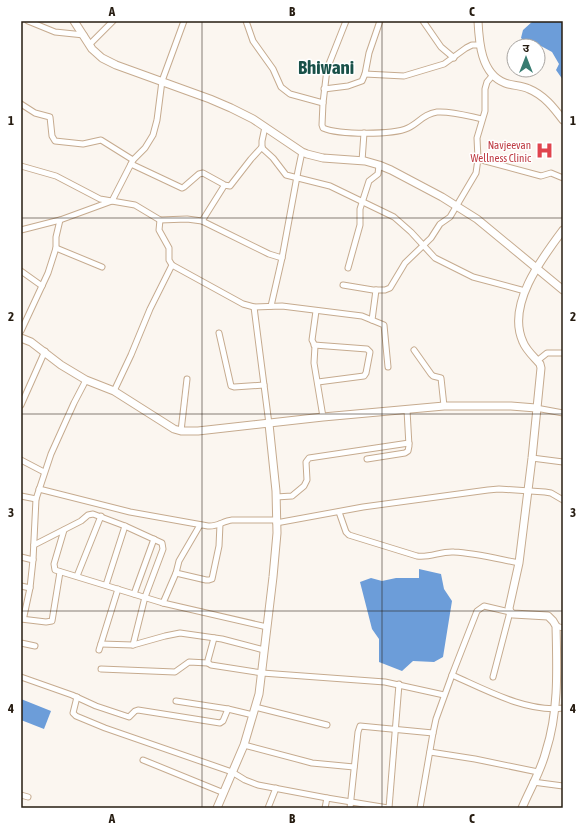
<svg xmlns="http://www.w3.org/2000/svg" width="584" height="829" viewBox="0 0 584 829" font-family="'Asap Condensed','Noto Sans Devanagari',sans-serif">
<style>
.water{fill:#6c9dd9}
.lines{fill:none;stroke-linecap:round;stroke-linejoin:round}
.minor-casing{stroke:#c6ab8f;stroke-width:7}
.tertiary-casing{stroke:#c6ab8f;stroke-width:9}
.minor{stroke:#fff;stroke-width:5}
.tertiary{stroke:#fff;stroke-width:7}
.grid{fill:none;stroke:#261c11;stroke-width:1;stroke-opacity:0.55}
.labels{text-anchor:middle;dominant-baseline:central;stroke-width:3;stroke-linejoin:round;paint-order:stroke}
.health-label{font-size:11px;fill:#be3a42;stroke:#fff;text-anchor:end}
.town-label{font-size:19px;font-weight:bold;fill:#195149;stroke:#fff}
.neatline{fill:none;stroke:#261c11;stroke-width:1.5}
.grid-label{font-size:13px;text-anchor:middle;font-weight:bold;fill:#261c11}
</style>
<rect width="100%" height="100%" fill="#fbf6f0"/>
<g class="water">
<path d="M533 21H563V80L556 70 559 64 552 52 541 46 526 43 521 38 523 30Z"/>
<path d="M419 569 441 574 444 589 452 601 443 657 434 662 413 661 402 671 379 662V639L372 629 360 582 371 578 382 581 396 578H419Z"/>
<path d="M21 699 51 711 44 729 21 720Z"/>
</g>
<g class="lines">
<defs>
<g id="minor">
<path d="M28 21 55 32 84 35"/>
<path d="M246 21 253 41 273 69 281 87 290 94 323 103"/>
<path d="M346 21 327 69 323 103 322 125 323 128C339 135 393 135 408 128 419 123 423 114 437 112 452 111 468 116 482 119"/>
<path d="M423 21 441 47 454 58"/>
<path d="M89 45 113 21"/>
<path d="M365 74 404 76 444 64 466 48 472 45H480"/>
<path d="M324 89 348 86 362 81 365 74 369 53 380 21"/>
<path d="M21 104 35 113 50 117 52 136 55 141 83 144 101 140 133 160"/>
<path d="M265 127 262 141V148L273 158 286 175 330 186 394 217 411 232 435 258 473 277 525 291"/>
<path d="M478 159 541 176 551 173 563 178"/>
<path d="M362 161 364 133"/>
<path d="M131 164 182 188 184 187 199 174 203 173 223 184 224 186 202 221"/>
<path d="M21 166 56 176 100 199 135 205 160 220 187 219 202 221 269 254 282 258"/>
<path d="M224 185 230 186 251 159 262 147"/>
<path d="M160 220 159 230 169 248V260L172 265 243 304 254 307 282 306 362 316 384 325 388 367"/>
<path d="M21 230 60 220 112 201 133 160 145 148 153 135 157 120 162 81 184 21"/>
<path d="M56 248 102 267"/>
<path d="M348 268 360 225V209L369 181 378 174 379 165"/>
<path d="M21 271 42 286"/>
<path d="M343 285 373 290H385L390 288 405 263 431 238 440 224 450 217 476 173 478 159 477 138 485 111V89L487 82 493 75"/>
<path d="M271 306 282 258 298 171 302 152"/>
<path d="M254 307 269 424"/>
<path d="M316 311 312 340 315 346 314 363 323 417"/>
<path d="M372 320 376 290"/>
<path d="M21 331 48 273 56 248V237L60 220"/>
<path d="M219 333 231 386 234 387 264 385"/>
<path d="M314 345 367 349 370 352 366 373 364 376 318 382"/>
<path d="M414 350 431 374 433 376 441 378 444 406"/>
<path d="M537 361 547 353H563"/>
<path d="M114 391 131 355 150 309 172 265"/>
<path d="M21 405 45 351"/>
<path d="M536 408 563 413"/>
<path d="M181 431 187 379"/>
<path d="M532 458 563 462"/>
<path d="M367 459 405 453 408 451 409 446 407 410"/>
<path d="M21 460 44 472"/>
<path d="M39 489 130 512 208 526C217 527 223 521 232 520H275"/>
<path d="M21 496 36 499"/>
<path d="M276 497 292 496 304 486 307 480 306 462 309 458 409 443"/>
<path d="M339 512 346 532 349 535 417 556C430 558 441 551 454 552 475 553 498 559 519 563"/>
<path d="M276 523 363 507 488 490 499 489 545 492 551 493 563 500"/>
<path d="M64 530 54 564 55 570 163 603 176 573 179 561 200 525"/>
<path d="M34 545 81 521 88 515 93 514 125 526 162 543 163 549 145 597 133 645"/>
<path d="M21 557 33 560"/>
<path d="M176 573 206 580H209L212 579 219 546 220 524"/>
<path d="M77 576 101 516"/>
<path d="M106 585 125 526"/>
<path d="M21 586 30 588"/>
<path d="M134 594 154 539"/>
<path d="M163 603 267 627"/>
<path d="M21 619 24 616 30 588 33 560 36 499 51 454 74 403 86 380"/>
<path d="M21 619 46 622 52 621 60 572"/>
<path d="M556 626 563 628"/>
<path d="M214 638 208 660V663L211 665 262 673 385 682 444 695"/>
<path d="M21 643 35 646"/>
<path d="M101 644 133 645 165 636 180 633 222 639 264 650"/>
<path d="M99 650 118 589"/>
<path d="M101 669 175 672 189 662 208 663"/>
<path d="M21 677 72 695 96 706 129 717 135 711 138 710 220 723 223 721 228 709 253 715"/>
<path d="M493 677 510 612 484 606 477 611 452 675C484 689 527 713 563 708"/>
<path d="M77 697 73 713 76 716 105 728 232 772 245 780 258 785 327 798 388 808"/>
<path d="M176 701 228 709"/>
<path d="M255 707 327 725"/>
<path d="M244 745 312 763 354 767"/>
<path d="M430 752 475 759 538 772"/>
<path d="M143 760 224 793"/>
<path d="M533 782 563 786"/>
<path d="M21 795 28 797"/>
<path d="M268 808 276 788"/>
<path d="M325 808 327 798"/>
<path d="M350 808 358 732 360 726 433 733"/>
<path d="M389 808 399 684"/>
<path d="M420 808 433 733 436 719 452 675"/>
</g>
<g id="tertiary">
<path d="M74 21 92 49 102 58 116 65 210 99 231 108 253 119 302 152 307 154 323 158 365 161 379 165 391 170 442 197 477 219 563 290"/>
<path d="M478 21C479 42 481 74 505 83 513 86 521 85 529 89 544 95 554 108 563 120"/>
<path d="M21 338 31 342 61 365 86 380 114 391 174 429 181 431H198L323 417 444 406H511L536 408"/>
<path d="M217 808 244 745 259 694 273 577 277 533 276 491 269 424"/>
<path d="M522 808C530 789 541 771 546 751 559 711 557 668 556 626L553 621 548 616 513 614 510 612 509 608 519 563 532 458 541 368 540 364C534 357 526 350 523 342 506 305 542 258 563 230"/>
</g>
</defs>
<use href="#minor" class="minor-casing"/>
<use href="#tertiary" class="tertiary-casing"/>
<use href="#minor" class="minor"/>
<use href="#tertiary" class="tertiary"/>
</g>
<path class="grid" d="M202 21V808M382 21V808M21 218H563M21 414H563M21 611H563"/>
<defs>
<symbol id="hospital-bare" viewBox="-9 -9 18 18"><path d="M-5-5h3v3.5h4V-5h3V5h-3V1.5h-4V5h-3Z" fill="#e0444e" stroke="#fff" stroke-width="2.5" paint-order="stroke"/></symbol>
</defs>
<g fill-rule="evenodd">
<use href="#hospital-bare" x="532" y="138" width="25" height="25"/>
</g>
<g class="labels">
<g class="health-label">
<text x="531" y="145">Navjeevan<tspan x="531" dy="13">Wellness Clinic</tspan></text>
</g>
<g class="town-label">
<text x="326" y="67">Bhiwani</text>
</g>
</g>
<rect width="584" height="829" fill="none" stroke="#ffffff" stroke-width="44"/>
<g transform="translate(526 58)"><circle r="19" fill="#ffffff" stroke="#a8a4a0"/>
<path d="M0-3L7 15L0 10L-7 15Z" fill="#387c71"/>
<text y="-6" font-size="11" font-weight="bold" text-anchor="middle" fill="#261c11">उ</text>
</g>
<rect x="22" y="22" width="540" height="785" class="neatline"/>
<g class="grid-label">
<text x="112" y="16">A</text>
<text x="292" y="16">B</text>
<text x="472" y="16">C</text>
<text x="11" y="125">1</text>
<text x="573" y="125">1</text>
<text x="11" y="321">2</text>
<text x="573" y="321">2</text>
<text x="11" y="517">3</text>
<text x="573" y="517">3</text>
<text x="11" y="713">4</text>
<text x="573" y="713">4</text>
<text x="112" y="823">A</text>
<text x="292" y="823">B</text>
<text x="472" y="823">C</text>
</g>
</svg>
